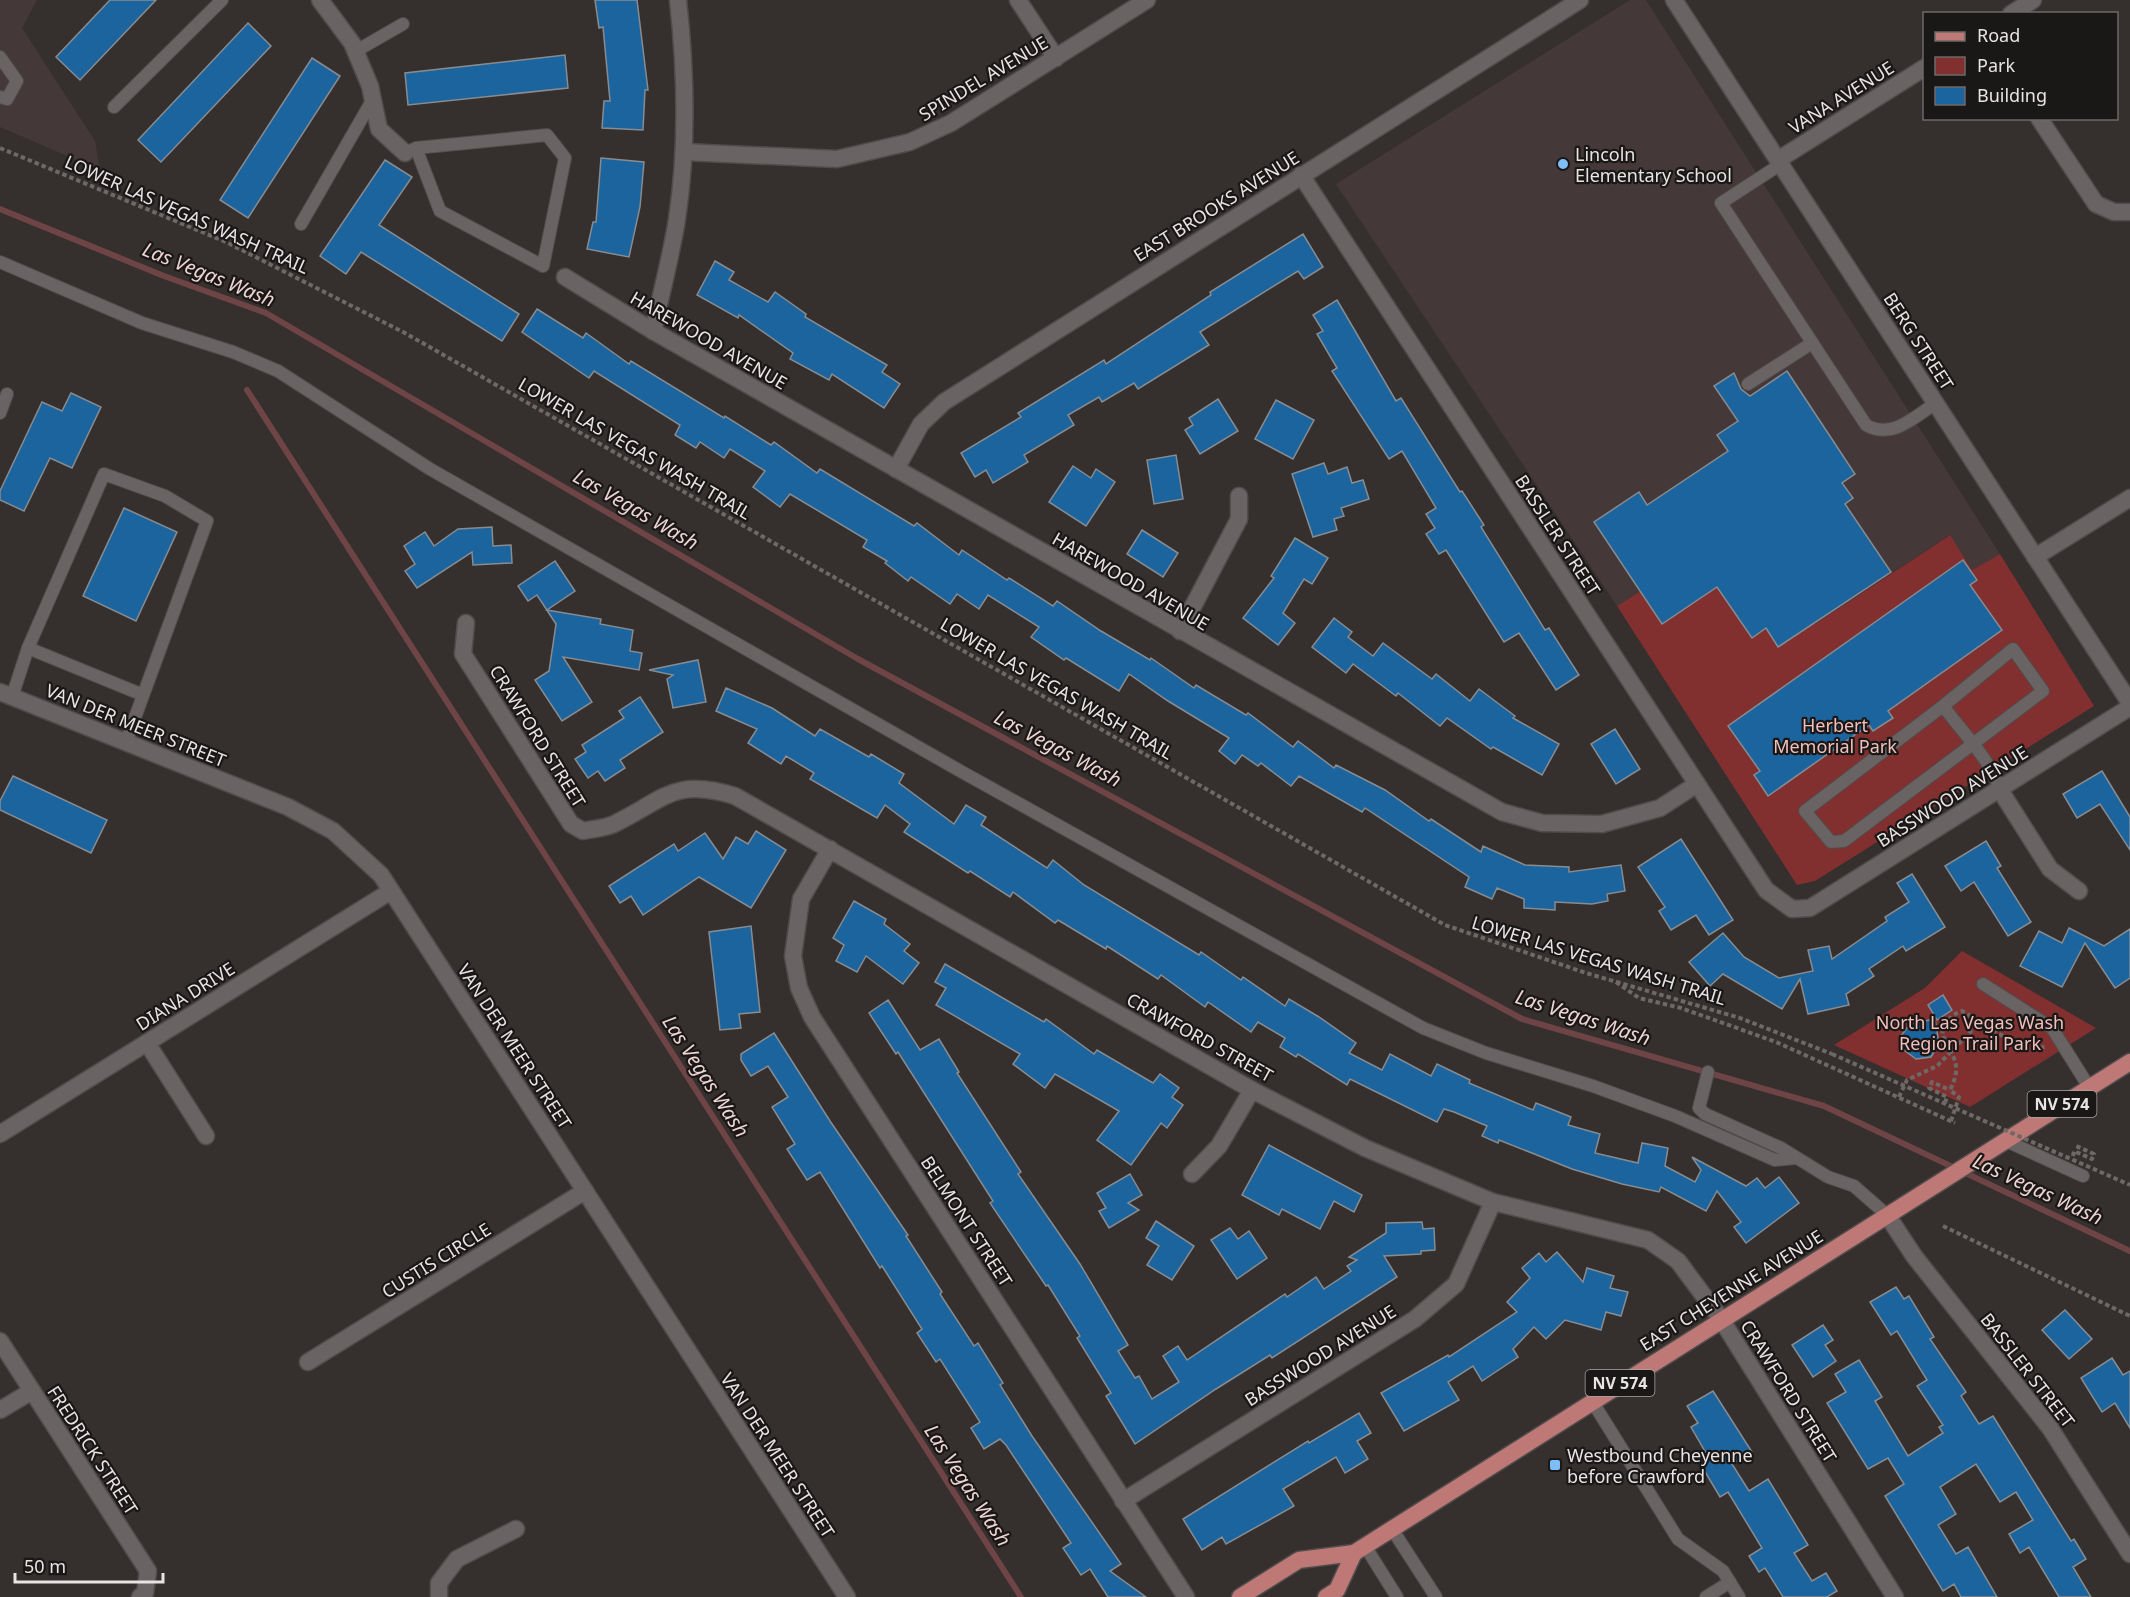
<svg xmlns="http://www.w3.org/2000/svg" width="2130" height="1597" viewBox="0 0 2130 1597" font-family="'Noto Sans',sans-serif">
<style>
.built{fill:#453838}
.green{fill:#82302f}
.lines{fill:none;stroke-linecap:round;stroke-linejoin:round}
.stream{stroke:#6e4446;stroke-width:6}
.building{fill:#1c649e;stroke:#878c91;stroke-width:1.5}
.service-casing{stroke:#514c4c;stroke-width:14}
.minor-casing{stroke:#514c4c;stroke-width:19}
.tertiary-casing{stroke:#514c4c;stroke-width:19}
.primary-casing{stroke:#514c4c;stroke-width:19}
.path{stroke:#6e6867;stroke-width:4;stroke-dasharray:4.5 3;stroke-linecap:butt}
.service{stroke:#6a6363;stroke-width:12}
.minor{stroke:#6a6363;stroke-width:16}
.tertiary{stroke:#6a6363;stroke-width:16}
.primary{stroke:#be7875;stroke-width:16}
.path-bridge{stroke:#6e6867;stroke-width:4;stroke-dasharray:4.5 3;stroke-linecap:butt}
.poi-dot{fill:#7dbef9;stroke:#1a1717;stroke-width:2}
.labels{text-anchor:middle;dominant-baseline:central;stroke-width:4.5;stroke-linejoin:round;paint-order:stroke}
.shield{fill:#1a1717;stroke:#aba6a6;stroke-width:1.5}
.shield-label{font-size:16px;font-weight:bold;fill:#e9e4e4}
.street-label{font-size:18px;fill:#e9e4e4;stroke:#1a1717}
.poi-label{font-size:18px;fill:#e9e4e4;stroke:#1a1717;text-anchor:start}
.park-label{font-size:18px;fill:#f2c0bc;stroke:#1a1717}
.water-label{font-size:20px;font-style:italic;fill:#eed4d2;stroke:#1a1717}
</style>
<rect width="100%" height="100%" fill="#352f2e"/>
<g class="built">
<path d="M0 0H37L22 28 95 141 100 170 0 127Z"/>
<path d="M1630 0H1646L2000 554 1972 570 1949 535 1815 624 1748 523 1617 606 1336 184Z"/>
</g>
<g class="green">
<path d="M1748 523 1815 624 1950 535 1972 570 2000 554 2094 706 1815 881 1797 885 1617 606Z"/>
<path d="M1962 951 2096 1028 1970 1107 1834 1045 1925 988Z"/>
</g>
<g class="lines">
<g class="stream">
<path d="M0 209 164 276 266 313 858 659 1522 1019 1824 1106 2130 1251"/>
<path d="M247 390 1021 1597"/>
</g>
</g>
<g class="building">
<path d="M110 0H156L80 80 56 57Z"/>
<path d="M595 0H637L648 90H645L643 130 602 128 604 101H610L603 27 599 28Z"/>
<path d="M248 23 271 46 161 162 138 140Z"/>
<path d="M565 55 568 88 408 105 405 73Z"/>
<path d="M312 58 340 76 248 218 220 200Z"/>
<path d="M601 158 644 162 640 207 629 257 587 249 593 222H596Z"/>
<path d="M385 160 412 177 379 225 519 314 502 341 361 252 346 274 320 256Z"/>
<path d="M1303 234 1323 267 1304 279 1298 271 1200 332 1209 345 1138 389 1134 383 1102 402 1099 397 1068 415 1074 425 1024 455 1028 462 993 483 986 470 975 477 961 453 1021 417 1018 413 1104 360 1106 364 1211 295 1210 292Z"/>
<path d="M715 261 734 272 729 280 768 302 775 292 806 314 805 317 887 365 882 372 900 384 884 408 832 374 829 380 790 359 793 353 739 315 738 318 697 295Z"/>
<path d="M1337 300 1396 401 1401 398 1460 492 1462 491 1484 525 1481 527 1545 630 1549 628 1579 675 1556 690 1519 633 1504 642 1446 550 1439 554 1426 534 1435 528 1426 514 1436 508 1402 451 1389 459 1332 371 1337 368 1317 334 1323 331 1313 315Z"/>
<path d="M537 309 583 338 586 333 629 364 631 361 724 418 725 416 771 445 774 442 817 473 820 469 914 526 917 523 959 555 962 550 1007 580 1009 578 1053 606 1057 601 1101 631 1150 660 1151 658 1194 688 1196 685 1246 715 1248 713 1293 747 1298 741 1334 768 1336 765 1385 790 1429 821 1431 819 1481 852 1483 846 1525 865 1569 867V872L1621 865 1625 891 1607 894 1608 901 1592 904 1555 902V910L1524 908V899L1497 888 1492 899 1465 887 1469 877 1365 808 1362 812 1299 776 1291 786 1261 763 1258 766 1242 755 1235 764 1219 751 1229 738 1168 701 1129 674 1119 691 1066 658 1064 660 1031 637 1039 627 988 595 979 609 957 594 950 604 911 577 908 581 885 563 887 561 863 547 867 540 790 494 780 507 753 487 765 471 730 449 724 458 700 442 696 448 675 435 680 425 594 371 589 378 522 332Z"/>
<path d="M1787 371 1855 474 1842 483 1853 498 1845 504 1891 572 1778 647 1766 628 1752 638 1717 587 1662 624 1594 522 1639 492 1647 505 1728 451 1717 435 1738 421 1714 386 1734 373 1741 389 1750 396Z"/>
<path d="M71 393 101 407 72 468 50 458 24 511 0 500V491L42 402 62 411Z"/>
<path d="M1218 399 1238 431 1200 454 1185 430 1193 425 1189 418Z"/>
<path d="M1276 400 1314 420 1293 459 1255 439Z"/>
<path d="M1176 455 1183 499 1154 504 1147 460Z"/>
<path d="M1324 463 1328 474 1347 467 1352 483 1363 480 1369 499 1341 508 1344 516 1334 519 1337 530 1313 537 1292 474Z"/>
<path d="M1073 466 1091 478 1096 469 1115 482 1086 526 1049 502Z"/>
<path d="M124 508 177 532 136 621 83 596Z"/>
<path d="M492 527 493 546 511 545 512 563 473 565 472 552 417 588 405 571 415 564 404 546 425 532 434 546 458 529Z"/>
<path d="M1142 530 1178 553 1163 577 1127 554Z"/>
<path d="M1295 538 1328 558 1312 584 1304 579 1283 613 1295 623 1278 645 1243 618 1274 578 1271 576Z"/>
<path d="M1963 560 1977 580 1970 585 2002 630 1888 711 1893 718 1873 731 1869 725 1768 796 1754 775 1760 771 1728 726Z"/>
<path d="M555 561 575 591 547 610 601 619 600 624 633 630 630 651 642 653 639 670 563 657 592 702 562 721 535 680 549 671 556 624 537 595 528 601 518 586Z"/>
<path d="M1334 618 1352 632 1348 637 1373 656 1383 643 1432 679 1436 674 1470 701 1479 689 1515 716 1513 718 1559 744 1542 775 1493 747 1491 749 1447 718 1440 726 1398 693 1396 696 1353 664 1346 673 1312 647Z"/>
<path d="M698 660 706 702 673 708 667 679 673 675 649 670Z"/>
<path d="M726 688 772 708 815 736 820 729 869 757 871 754 904 774 899 783 954 824 966 805 986 817 981 825 1047 868 1053 860 1084 885 1199 955 1201 952 1241 980 1243 977 1285 1006 1289 999 1319 1017 1356 1043 1349 1053 1382 1070 1390 1054 1431 1076 1437 1064 1470 1080 1469 1083 1533 1110 1536 1103 1571 1117 1568 1125 1600 1134 1595 1153 1638 1163 1642 1143 1668 1148 1665 1166 1695 1182 1701 1170 1692 1157 1746 1186 1757 1178 1765 1188 1779 1177 1799 1203 1746 1243 1734 1227 1741 1222 1717 1191 1706 1211 1661 1187 1659 1192 1622 1184 1572 1169 1499 1140 1498 1143 1482 1136 1487 1126 1454 1112 1444 1109 1437 1122 1350 1079 1347 1085 1298 1054 1296 1057 1280 1047 1285 1038 1258 1022 1251 1032 1208 1002 1205 1007 1161 975 1158 979 1107 946 1106 949 1058 920 1055 923 1013 892 1010 897 970 871 968 873 904 832 910 824 885 805 877 818 810 779 814 773 786 756 781 764 748 743 757 729 716 711Z"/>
<path d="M640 697 663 732 620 760 625 768 605 781 598 771 588 778 575 759 586 752 582 745 624 718 619 711Z"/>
<path d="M1615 729 1640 769 1616 784 1591 744Z"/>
<path d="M2102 771 2130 817V850L2100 804 2077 818 2063 794Z"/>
<path d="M13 776 107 820 91 853 0 810V801Z"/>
<path d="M756 831 786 850 751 908 699 877 643 915 631 896 620 903 609 886 674 844 678 851 705 833 723 859 736 837 748 844Z"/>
<path d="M1681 839 1733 920 1709 935 1696 915 1671 930 1659 911 1665 907 1638 867Z"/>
<path d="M1986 841 2001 866 1997 868 2031 922 2008 936 1974 882 1961 891 1945 866Z"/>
<path d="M1912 874 1945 927 1906 951 1903 946 1869 969 1874 976 1846 994 1849 1005 1808 1014 1800 979 1782 1009 1723 974 1710 986 1689 962 1723 933 1744 957 1779 978 1813 971 1808 950 1829 946 1832 959 1887 921 1885 917 1909 902 1897 883Z"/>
<path d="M854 901 886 919 884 924 910 944 904 951 919 963 903 984 866 956 857 972 836 961 844 945 833 938Z"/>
<path d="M751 926 760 1012 739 1014 741 1028 720 1030 709 932Z"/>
<path d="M2069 928 2104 946 2130 929V978L2115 988 2085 943 2062 987 2020 966 2039 931 2062 943Z"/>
<path d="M945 964 1044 1022 1046 1019 1094 1054 1097 1050 1153 1083 1160 1074 1179 1088 1172 1097 1183 1105 1167 1128 1161 1123 1131 1165 1097 1140 1119 1111 1055 1074 1045 1088 1013 1064 1020 1054 936 1005 946 988 935 982Z"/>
<path d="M1943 995 1952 1010 1937 1020 1928 1005Z"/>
<path d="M888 1000 920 1050 939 1039 959 1072 957 1073 1021 1172 1018 1174 1080 1264 1128 1345 1118 1351 1135 1378 1139 1376 1152 1399 1179 1382 1163 1356 1178 1346 1187 1360 1285 1294 1287 1297 1316 1277 1324 1289 1351 1271 1347 1266 1357 1260 1349 1257 1386 1233V1223L1422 1222 1423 1229 1434 1228 1435 1250 1421 1251V1254L1384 1256 1397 1277 1272 1358 1270 1355 1216 1389 1135 1444 1106 1396 1111 1393 1077 1338 1080 1336 1048 1285 1046 1286 990 1203 993 1201 898 1052 896 1054 869 1013Z"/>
<path d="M1935 1019 1939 1044 1931 1057 1916 1059 1904 1050 1901 1036 1910 1024Z"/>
<path d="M774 1033 830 1121 908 1235 906 1236 942 1292 940 1294 974 1346 978 1343 1003 1383 1000 1385 1032 1436 1121 1564 1110 1571 1146 1597H1108L1090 1569 1081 1575 1063 1548 1071 1543 1006 1445 1000 1439 984 1449 971 1428 980 1422 940 1359 936 1362 917 1333 922 1329 882 1266 880 1268 820 1172 807 1180 787 1149 795 1144 772 1107 788 1097 768 1066 751 1076 741 1060V1054Z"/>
<path d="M1269 1145 1362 1195 1354 1212 1334 1201 1320 1229 1282 1209 1279 1215 1242 1195Z"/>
<path d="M1130 1174 1142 1195 1128 1203 1139 1210 1109 1228 1099 1211 1106 1208 1097 1193Z"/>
<path d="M1156 1221 1194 1246 1172 1280 1147 1265 1159 1246 1146 1238Z"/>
<path d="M1230 1228 1238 1239 1249 1231 1267 1258 1237 1279 1211 1240Z"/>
<path d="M1557 1252 1583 1282 1587 1268 1614 1276 1610 1288 1628 1292 1621 1316 1606 1312 1601 1330 1565 1320 1546 1339 1534 1327 1513 1349 1518 1357 1482 1381 1473 1366 1448 1382 1459 1400 1404 1431 1381 1393 1448 1355 1449 1357 1517 1312 1507 1302 1530 1278 1522 1268 1539 1253 1546 1262Z"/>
<path d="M1896 1287 1904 1299 1909 1296 1934 1337 1930 1339 1966 1392 1961 1396 1979 1424 1993 1416 2071 1541 2074 1539 2086 1559 2073 1567 2091 1597H2059L2029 1547 2020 1553 2009 1534 2033 1520 2016 1492 2000 1502 1976 1464 1940 1487 1956 1514 1938 1525 1956 1554 1968 1547 1997 1597H1961L1954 1584 1943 1591 1885 1496 1904 1484 1888 1458 1868 1469 1827 1403 1846 1392 1835 1374 1859 1360 1882 1397 1875 1401 1908 1456 1943 1433 1939 1427 1943 1425 1917 1386 1927 1380 1897 1331 1891 1335 1870 1302Z"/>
<path d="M2065 1310 2092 1339 2069 1359 2042 1330Z"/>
<path d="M1823 1325 1833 1340 1825 1345 1836 1361 1813 1377 1792 1345Z"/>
<path d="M2112 1358 2123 1375 2130 1371V1428L2115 1403 2102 1412 2081 1378Z"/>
<path d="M1713 1391 1752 1452 1732 1464 1749 1491 1768 1479 1808 1545 1794 1553 1812 1581 1826 1573 1837 1591 1827 1597H1783L1765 1568 1759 1572 1749 1556 1762 1548 1728 1492 1720 1497 1698 1460 1707 1455 1691 1427 1698 1423 1687 1406Z"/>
<path d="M1359 1413 1371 1433 1357 1441 1368 1459 1345 1473 1336 1457 1283 1489 1294 1506 1226 1544 1222 1537 1202 1550 1183 1519 1308 1441 1309 1443Z"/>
</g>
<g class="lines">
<defs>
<g id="service">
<path d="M356 51 403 24"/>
<path d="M0 57 17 81 7 99 0 97"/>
<path d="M114 107 222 0"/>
<path d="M405 153 416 148 547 135 565 158 543 266 440 211 416 148"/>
<path d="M1781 164 1721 203 1866 425C1892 440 1914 417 1936 403"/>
<path d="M301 224 373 99"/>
<path d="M0 262 142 323 233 352 278 371 430 469 962 772 1423 1028 1486 1053 1593 1086 1675 1116 1775 1160 1796 1158"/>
<path d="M1748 384 1812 343"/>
<path d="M0 413 7 394"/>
<path d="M12 697 28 648"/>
<path d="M1943 706 2013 649 2043 691 1844 841 1831 842 1805 811 1943 706C1960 729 1993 763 2000 790"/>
<path d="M126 742 207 521 165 496 104 474 28 648 143 695"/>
<path d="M1983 984 2052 1028 2089 1087"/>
<path d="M1708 1072 1699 1108 1705 1114 1781 1148 1828 1177 1854 1186 1887 1215"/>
<path d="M2004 1140 2083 1176"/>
<path d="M1592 1401 1678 1539 1723 1571 1739 1597"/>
<path d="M1392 1529 1436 1597"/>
<path d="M1365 1546 1397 1597"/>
<path d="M1706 1597 1730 1582"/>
</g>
<g id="minor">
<path d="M320 0 352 43 370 86 379 129 405 153"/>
<path d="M1018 0 1056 58"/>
<path d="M1674 0 2130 703"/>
<path d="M2011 14 2033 0"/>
<path d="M2039 118 2096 204 2114 212H2130"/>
<path d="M684 152 837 159 910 142 951 123 1147 0"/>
<path d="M1778 160 1924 68"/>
<path d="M1301 175 1766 890 1792 909 1810 908 2130 707"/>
<path d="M565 277 653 331 1502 812 1542 823 1602 824 1660 808 1697 784"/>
<path d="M653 331C661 294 671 257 677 219 688 146 686 73 678 0"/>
<path d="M896 469 921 424 944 402 1580 0"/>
<path d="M2035 557 2130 498"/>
<path d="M466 623 463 654 571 824 583 831C593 829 605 828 614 824 664 800 673 777 735 796L1252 1090 1365 1148 1493 1202 1648 1240 1678 1261 1721 1319 1895 1597"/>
<path d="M1180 631 1239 519V496"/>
<path d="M2000 790 2050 869 2079 891"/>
<path d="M830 849 801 899 793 956 799 988 812 1017 1186 1597"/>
<path d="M147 1043 206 1136"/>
<path d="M0 1134 391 891"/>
<path d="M1192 1174 1219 1146 1252 1090"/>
<path d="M1887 1215 1914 1256 2050 1428 2130 1554"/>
<path d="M0 1341 148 1571 145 1593 140 1597"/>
<path d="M308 1362 585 1191"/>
<path d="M0 1410 32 1391"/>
<path d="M1123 1501 1415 1319 1456 1284 1493 1202"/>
<path d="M439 1597V1583L457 1559 516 1529"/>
</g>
<path id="tertiary" d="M0 692 288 807 333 831 381 875 847 1597"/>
<g id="primary">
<path d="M1240 1597 1299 1560 1354 1553 2130 1062"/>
<path d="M1326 1597 1337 1590 1354 1553"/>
</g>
</defs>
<use href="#service" class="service-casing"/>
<use href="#minor" class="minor-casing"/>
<use href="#tertiary" class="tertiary-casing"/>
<use href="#primary" class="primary-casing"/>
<g class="path">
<path d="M0 148 226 242 405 333 1445 925 1586 973 1740 1018 1832 1054"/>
<path d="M1616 982 1639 998 1681 1008 1776 1042 1955 1123"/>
<path d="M1899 1097 1907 1080 1937 1066 1981 1021"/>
<path d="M1945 1103 1947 1097 1929 1088 1932 1082 1950 1090"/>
<path d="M1951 1121 1959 1097 1950 1090C1963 1064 1953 1058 1942 1034 1945 1023 1950 1015 1962 1011L2024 1049 2045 1047"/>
<path d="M2073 1156 2074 1151 2092 1159 2094 1154 2074 1145"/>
<path d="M1943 1226 2130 1316"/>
</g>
<use href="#service" class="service"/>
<use href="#minor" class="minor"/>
<use href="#tertiary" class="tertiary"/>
<use href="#primary" class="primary"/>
<path class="path-bridge" d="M1832 1054 2130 1185"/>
</g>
<g class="poi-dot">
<circle cx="1563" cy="164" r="6"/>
<rect x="1549" y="1459" width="12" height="12" rx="3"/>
</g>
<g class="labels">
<g class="shield">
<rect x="2027.5" y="1091" width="69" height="26" rx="4.5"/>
<rect x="1585.5" y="1370" width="69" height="26" rx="4.5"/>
</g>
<g class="shield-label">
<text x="2062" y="1104">NV 574</text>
<text x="1620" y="1383">NV 574</text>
</g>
<g class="street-label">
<text transform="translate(983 78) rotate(-31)">SPINDEL AVENUE</text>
<text transform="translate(1841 97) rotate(-32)">VANA AVENUE</text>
<text transform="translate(1216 206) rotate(-32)">EAST BROOKS AVENUE</text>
<text transform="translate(187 214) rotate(24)">LOWER LAS VEGAS WASH TRAIL</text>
<text transform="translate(709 340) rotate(30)">HAREWOOD AVENUE</text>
<text transform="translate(1919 341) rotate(57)">BERG STREET</text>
<text transform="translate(635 448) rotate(30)">LOWER LAS VEGAS WASH TRAIL</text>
<text transform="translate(1558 535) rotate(57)">BASSLER STREET</text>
<text transform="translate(1131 581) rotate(30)">HAREWOOD AVENUE</text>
<text transform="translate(1057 688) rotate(30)">LOWER LAS VEGAS WASH TRAIL</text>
<text transform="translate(136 725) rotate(22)">VAN DER MEER STREET</text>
<text transform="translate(538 736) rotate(58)">CRAWFORD STREET</text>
<text transform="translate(1952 796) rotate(-32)">BASSWOOD AVENUE</text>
<text transform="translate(1599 960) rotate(17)">LOWER LAS VEGAS WASH TRAIL</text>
<text transform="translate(185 996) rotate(-32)">DIANA DRIVE</text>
<text transform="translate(1200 1037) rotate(29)">CRAWFORD STREET</text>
<text transform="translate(515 1046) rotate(57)">VAN DER MEER STREET</text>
<text transform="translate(967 1221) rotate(57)">BELMONT STREET</text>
<text transform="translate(436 1260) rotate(-32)">CUSTIS CIRCLE</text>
<text transform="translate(1731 1290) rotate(-32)">EAST CHEYENNE AVENUE</text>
<text transform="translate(1320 1355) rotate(-32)">BASSWOOD AVENUE</text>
<text transform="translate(2028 1370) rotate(52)">BASSLER STREET</text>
<text transform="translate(1789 1391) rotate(58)">CRAWFORD STREET</text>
<text transform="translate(93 1450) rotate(57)">FREDRICK STREET</text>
<text transform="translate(778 1455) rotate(57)">VAN DER MEER STREET</text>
</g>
<g class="poi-label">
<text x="1575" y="154">Lincoln<tspan x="1575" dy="21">Elementary School</tspan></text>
<text x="1567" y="1455">Westbound Cheyenne<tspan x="1567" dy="21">before Crawford</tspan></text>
</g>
<g class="park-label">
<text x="1835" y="725">Herbert<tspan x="1835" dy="21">Memorial Park</tspan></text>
<text x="1970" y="1022">North Las Vegas Wash<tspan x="1970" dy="21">Region Trail Park</tspan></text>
</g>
<g class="water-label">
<text transform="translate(209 274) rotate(22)">Las Vegas Wash</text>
<text transform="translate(636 509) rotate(30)">Las Vegas Wash</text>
<text transform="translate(1058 748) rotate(28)">Las Vegas Wash</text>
<text transform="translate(1583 1017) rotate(18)">Las Vegas Wash</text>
<text transform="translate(706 1076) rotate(57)">Las Vegas Wash</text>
<text transform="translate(2038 1189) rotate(25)">Las Vegas Wash</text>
<text transform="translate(968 1485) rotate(57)">Las Vegas Wash</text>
</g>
</g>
<rect x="1923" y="12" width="195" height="108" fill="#1a1717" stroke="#6d6969" stroke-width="1.5"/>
<rect x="1935" y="32" width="30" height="9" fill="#be7875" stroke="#6d6969" stroke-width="1.5"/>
<text x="1977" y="42" font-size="18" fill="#e9e4e4">Road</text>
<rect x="1935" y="57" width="30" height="18" fill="#82302f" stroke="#6d6969" stroke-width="1.5"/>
<text x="1977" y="72" font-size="18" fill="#e9e4e4">Park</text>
<rect x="1935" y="87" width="30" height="18" fill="#1c649e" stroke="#6d6969" stroke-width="1.5"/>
<text x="1977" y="102" font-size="18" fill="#e9e4e4">Building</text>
<path d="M15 1573v9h148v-9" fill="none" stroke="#e9e4e4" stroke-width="3"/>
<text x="24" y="1573" font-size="18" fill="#e9e4e4" stroke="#1a1717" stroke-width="4.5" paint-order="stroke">50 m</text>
</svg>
